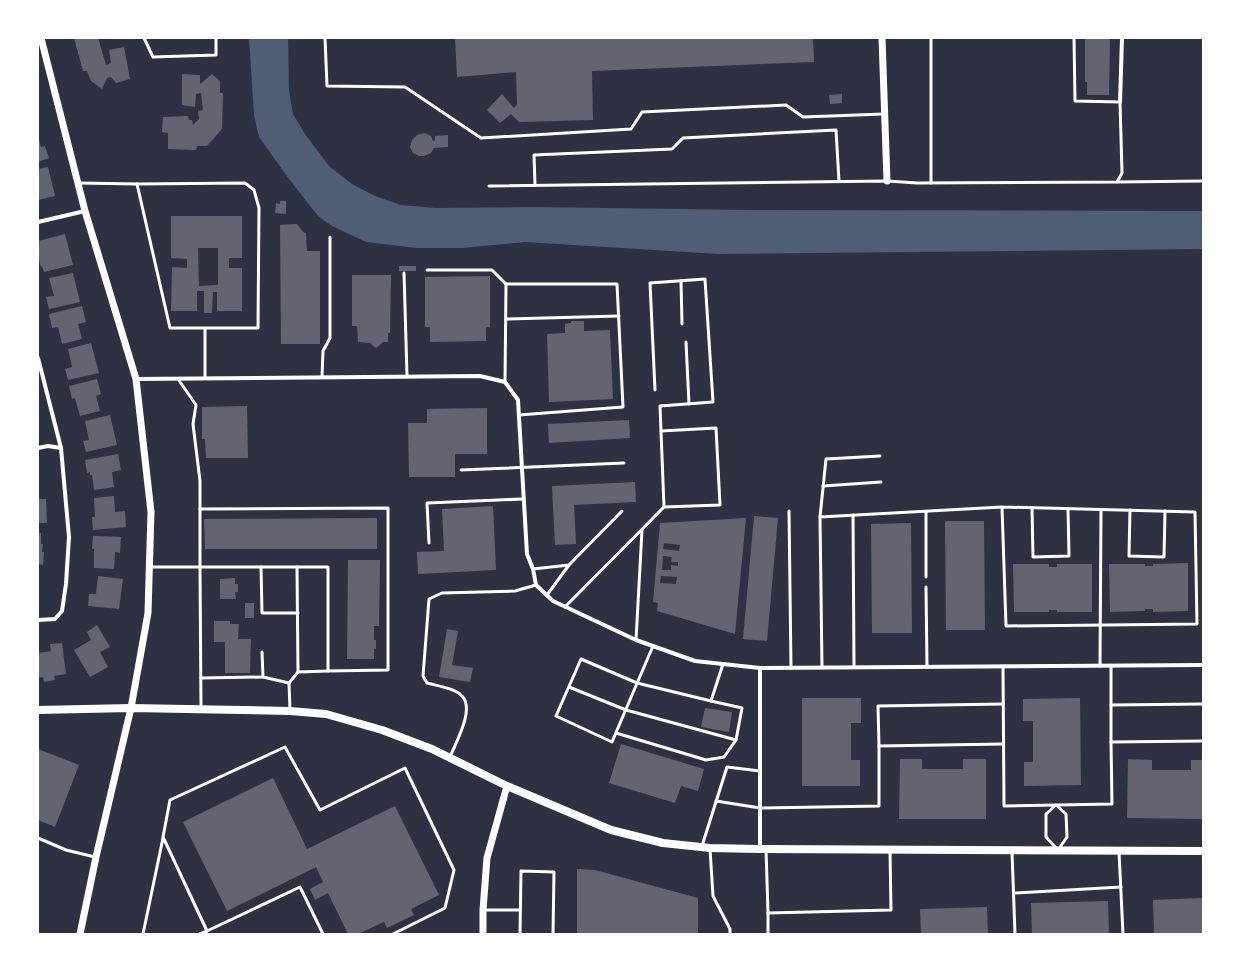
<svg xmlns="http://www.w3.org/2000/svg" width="1241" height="972" viewBox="0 0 1241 972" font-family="Manrope,sans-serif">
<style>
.water{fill:#4f5d75}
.building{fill:#626471;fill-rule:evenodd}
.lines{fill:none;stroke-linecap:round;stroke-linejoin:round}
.service{stroke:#fff;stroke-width:3}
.minor{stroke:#fff;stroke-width:4}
.tertiary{stroke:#fff;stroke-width:7}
.secondary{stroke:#fff;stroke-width:8}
</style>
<rect width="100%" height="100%" fill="#2d3142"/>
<path class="water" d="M249 38H288L289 90 293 114 305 134 329 166 352 184 375 196 401 205 436 208 537 207 750 210 1203 211V249L719 254 525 242 462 248H417L366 242 332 226 318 216 289 179 259 137 254 115Z"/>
<g class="building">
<path d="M74 38H98L106 65 111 63 109 50 124 47 130 79 116 83 111 77 107 78 102 89 91 81 87 71H83Z"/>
<path d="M455 38H813L814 62 592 71 593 120 519 122 511 114 500 123 487 110 502 94 514 108 517 104 516 72 457 77Z"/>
<path d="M1085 38H1110L1109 95H1087V82H1085Z"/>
<path d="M182 74 200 75V84L212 74 220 81V93H223L222 129 207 146H197L196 150 168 149V133L162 132 163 117 188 116 189 120H192L193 125 199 119 198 111 203 110 201 93 196 94 195 107 182 105Z"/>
<path d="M842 94V103L830 104 829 95Z"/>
<path d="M425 133 431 136 433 141 435 140V136L448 135V147L434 148 431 153 424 156H419L413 153 410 147 412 140 417 135Z"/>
<path d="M38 136 41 147 45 146 49 158 38 162Z"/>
<path d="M48 167 55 196 38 200V169Z"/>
<path d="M280 201H286V214L275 213 276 203 280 204Z"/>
<path d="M171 216H242V258H229V268H242V311H217V292H213L212 313H204V291H197V311H171L172 267 187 268V259L171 258ZM198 248H218V285L199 286Z"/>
<path d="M297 224 303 232 306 233 307 251H320V344H281L280 225Z"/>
<path d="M65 234 73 265 44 272 42 266 41 267 38 257V241Z"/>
<rect x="399" y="266" width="17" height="5"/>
<path d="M73 273 80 302 49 309 46 297 54 296 49 278Z"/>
<path d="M352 275H391L390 333H388V342H383L376 348 370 343 358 342 357 326H352Z"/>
<path d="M490 276V327H486V341L430 342V327H425V277Z"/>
<path d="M82 306 86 322 78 324 82 339 62 344 58 327 52 328 49 314Z"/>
<path d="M571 321H584V331L610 330 613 399 549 402 547 334 565 333V324L571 323Z"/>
<path d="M91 343 99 373 68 380 65 369 72 367 68 349Z"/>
<path d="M97 379 101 394 96 396 100 411 80 416 75 398 72 399 69 386Z"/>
<path d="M247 406 248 458H206L205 439H202V407Z"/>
<path d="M487 408V454H455V477H409L408 423H427V409Z"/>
<path d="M110 415 117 445 86 452 83 441 89 440 85 421Z"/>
<path d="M629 420 630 438 549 443 548 424Z"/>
<path d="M118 454 121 470 112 472 114 487 94 490 92 475H90V472L87 473 85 460Z"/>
<path d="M635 482 636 502 574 505 576 544 555 545 552 486Z"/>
<path d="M114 496 115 512 125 511 126 527 93 530 92 517H95L94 498Z"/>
<path d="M38 499H46L47 523H38Z"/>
<path d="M493 506 496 570 418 574 417 552 444 551 442 509Z"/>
<path d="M754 516 778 518 767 641 743 639Z"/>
<path d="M377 518V549H205L204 519Z"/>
<path d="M746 518 735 634 657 611 658 603 653 602 660 523ZM664 543 680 545 679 551 663 549ZM663 556 672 557 671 562H678V566L671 565V570H662ZM661 576 677 577 676 584 660 583Z"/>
<path d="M945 521H984L985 630H946Z"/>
<path d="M911 523 912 633H872L871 524Z"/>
<path d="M38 533H41V544H43L42 552H44L43 565 38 564Z"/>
<path d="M93 536 121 537 120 553 115 552 114 569 94 568V549H92Z"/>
<path d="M348 560H380L379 626H374V640H376V649H374V659H347Z"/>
<path d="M1188 563V611L1153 612V609H1145V611L1110 612 1109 564H1145V566H1153V564Z"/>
<path d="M1013 564H1049V567H1057V564H1092V612H1057V610H1049V612H1014Z"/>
<path d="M98 576 123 579 119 609 88 606 89 594H96Z"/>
<path d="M235 578V584H238V592H235L236 599H220V579Z"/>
<rect x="245" y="603" width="9" height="15"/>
<path d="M214 621H230V624H239L238 639H251L250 673H225V642H214Z"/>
<path d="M97 625 110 647 100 652 108 667 90 677 74 650 91 640 87 632Z"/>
<path d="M447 629 458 631 452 665 473 668 470 682 439 677Z"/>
<path d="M62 643 66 674 54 676 55 680 44 682 43 677 38 678V653L51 651 50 644Z"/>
<path d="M802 698H861V723H851V760H860V786H802Z"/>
<path d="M1080 698 1081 785 1024 786V762H1033V721H1023V699Z"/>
<path d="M705 708 732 712 729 732 701 727Z"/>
<path d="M621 744 704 769 698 791 681 786 675 803 609 783Z"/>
<path d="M38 749 79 765 55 827 38 820Z"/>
<path d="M900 759H922V769H963V759H986V819H899Z"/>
<path d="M1128 759 1152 760V770H1191V760H1203V819L1127 818Z"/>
<path d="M273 778 307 849 395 806 439 895 411 909 414 915 387 928 384 922 360 933V934H348L328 893 315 900 310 889 323 882 316 867 227 911 183 822Z"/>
<path d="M577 869 595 870 698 898V934H577Z"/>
<path d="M1203 898V934H1154L1153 900Z"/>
<path d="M1108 901 1109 934H1032L1031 903Z"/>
<path d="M987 907 988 934H921L920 909Z"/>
</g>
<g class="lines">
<g class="service">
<path d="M144 38 153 57 216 55V38"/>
<path d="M325 38 327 86 405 87 481 138 631 129 642 112 786 105 803 117 884 114"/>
<path d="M931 38V183"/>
<path d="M1117 182 1203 181"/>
<path d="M79 183 137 184"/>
<path d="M535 185 534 155 672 149 683 138 836 130 839 181"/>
<path d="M489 186 887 181 917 183 1117 182 1122 173 1120 102 1075 101 1074 38"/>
<path d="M427 270H492L506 284"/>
<path d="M404 273 407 376"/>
<path d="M681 281 682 324"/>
<path d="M506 319 619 316"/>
<path d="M205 328H170L137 184 245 183 254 190 259 208 258 328H205V378"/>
<path d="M686 342 689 404"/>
<path d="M322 377 323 351 330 338V237"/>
<path d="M178 379 196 405 193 424 200 481V509"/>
<path d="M505 382 506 284H617L623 407 519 415"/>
<path d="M661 431 716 428 720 505 664 507"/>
<path d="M461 470 624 463"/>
<path d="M823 486 881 482"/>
<path d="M1032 508 1033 557 1069 556 1068 509"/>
<path d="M1130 510 1129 556 1164 557 1165 511"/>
<path d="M789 511 791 668"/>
<path d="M926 512V577"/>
<path d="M853 515 854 667"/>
<path d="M820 517 826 459 880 456"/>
<path d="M429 543 427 503 523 499"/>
<path d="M150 567H200V509L388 508V670L328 671V567H200L201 708"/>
<path d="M261 567 262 613H298"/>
<path d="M533 569 569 565 622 511"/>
<path d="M926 587 927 667"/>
<path d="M547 595 569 565"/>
<path d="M565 607 664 507 660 406 713 402 705 279 650 283 655 390"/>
<path d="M636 640 642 530"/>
<path d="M653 646 612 742 556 716 581 659 637 683 711 701 723 664"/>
<path d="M262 652 263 677 289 683"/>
<path d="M1003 666 1004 806 1112 804 1111 742"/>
<path d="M1100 666 1101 510"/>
<path d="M1111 666V742L1203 741"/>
<path d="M822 668 820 517 1002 507 1195 512 1197 624 1006 626 1002 507"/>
<path d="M298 672 328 671"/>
<path d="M201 678 263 677"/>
<path d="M569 687 626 710 736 740 724 757 706 760 616 733"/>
<path d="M711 701 742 708 736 740"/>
<path d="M1003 704 878 706 879 746 1003 744"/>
<path d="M1111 705 1203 704"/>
<path d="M290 710 289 683 298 672 297 567"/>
<path d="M450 757C456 742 475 709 462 696 454 688 438 686 427 683L423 676 429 599 442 593 515 591 536 585"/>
<path d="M716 801 760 808 879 806V746"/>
<path d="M1056 805 1066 814 1067 837 1058 850 1046 837V814Z"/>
<path d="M38 838 66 850 95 857"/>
<path d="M702 846 727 767 760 771"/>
<path d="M710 849 713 896 730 929V934"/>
<path d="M766 849 768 913 891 910 890 850"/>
<path d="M1012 852 1015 934"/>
<path d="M1119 852 1123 934"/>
<path d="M1014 893 1121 887"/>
<path d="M483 910H520"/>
<path d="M768 913V934"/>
<path d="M207 931 300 887 323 934"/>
<path d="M143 934 163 838"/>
<path d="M200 934 207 931 163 837 170 800 285 747 320 810 405 768 454 870 445 908 393 934"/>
<path d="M520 934 521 871 554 872 553 934"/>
</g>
<g class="minor">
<path d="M1120 102 1122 38"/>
<path d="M38 222 85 211"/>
<path d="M38 358 61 448 69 537 66 584 62 611 55 619 38 620"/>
<path d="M136 379 480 376 505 382 518 400 527 554 533 569 536 585 553 601 636 640 695 661 760 668 1203 665"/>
<path d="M38 448 48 446 61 448"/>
<path d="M760 668V849"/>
</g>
<g class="tertiary">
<path d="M41 38 85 211 136 379 151 512 148 613 131 708 96 857 80 934"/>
<path d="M882 38 887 181"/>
<path d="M483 934V910L487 858 507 786"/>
</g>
<path class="secondary" d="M38 710 131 708 290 711 326 714 382 730 432 749 507 786 611 830 663 843 710 848 760 849 1203 851"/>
</g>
<rect width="1241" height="972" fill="none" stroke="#ffffff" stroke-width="78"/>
</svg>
